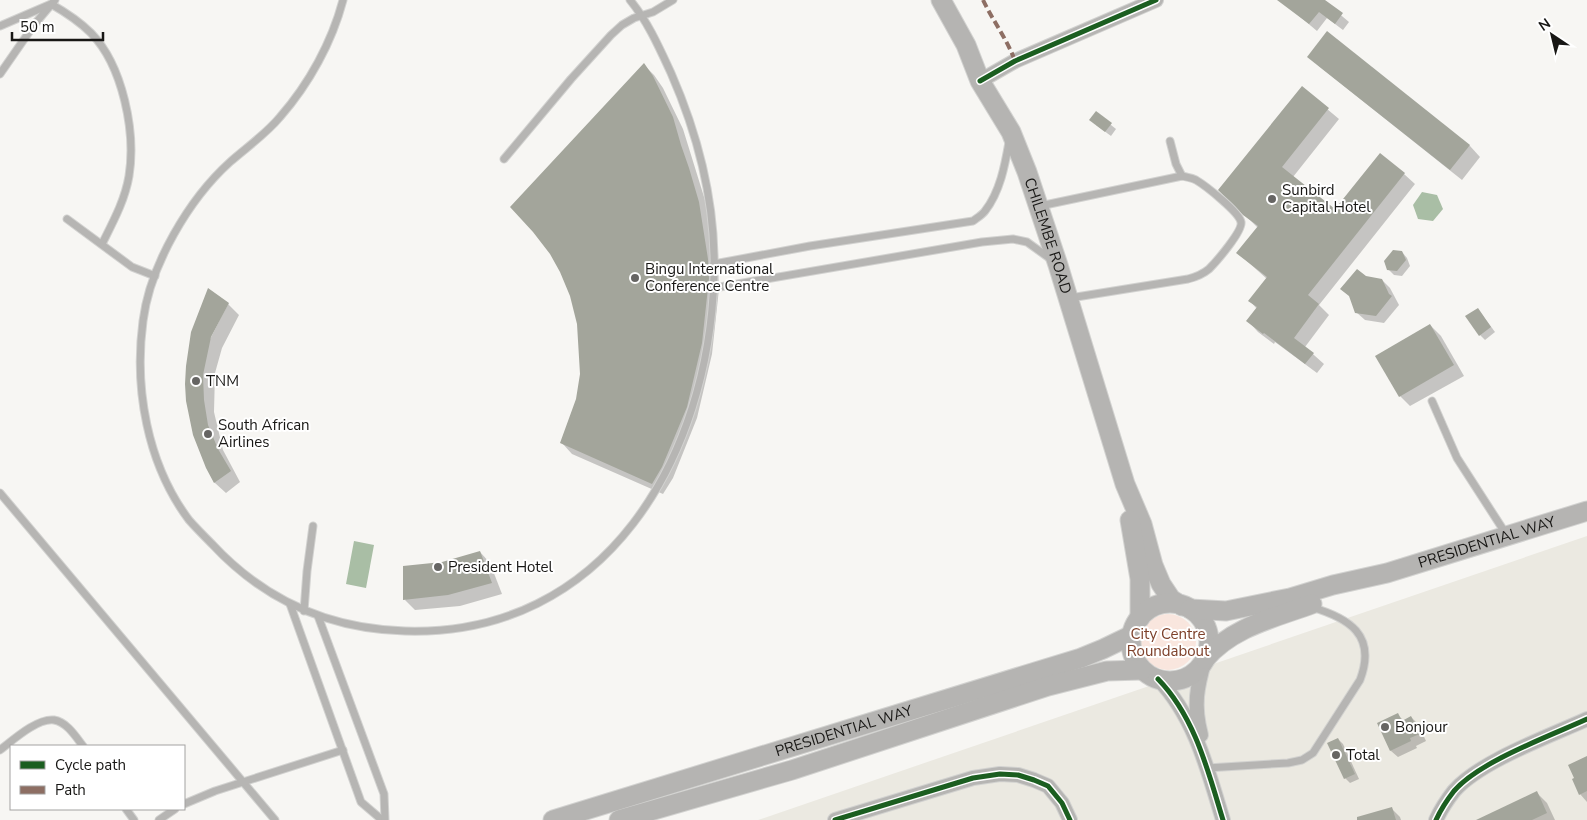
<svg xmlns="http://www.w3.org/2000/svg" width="1587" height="820" viewBox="0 0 1587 820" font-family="'Nunito Sans',sans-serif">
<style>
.built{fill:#ebe9e1}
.green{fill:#f9e6de}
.water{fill:#a9bea5}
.shadow{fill:#0003}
.building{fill:#a3a59b}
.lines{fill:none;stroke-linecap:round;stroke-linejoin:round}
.lane-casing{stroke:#d2d2d0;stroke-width:9}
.street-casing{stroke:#d2d2d0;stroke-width:16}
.secondary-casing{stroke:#d2d2d0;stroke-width:21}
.lane{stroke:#b6b5b3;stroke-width:7}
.street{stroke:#b6b5b3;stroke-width:14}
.secondary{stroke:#b5b4b2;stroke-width:19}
.quiet{stroke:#8d6e63;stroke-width:4;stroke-dasharray:8 4;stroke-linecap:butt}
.cycleway-casing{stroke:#fff;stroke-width:8}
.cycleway{stroke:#1b5e20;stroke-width:5}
.poi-dot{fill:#666563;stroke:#fff;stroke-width:2}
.labels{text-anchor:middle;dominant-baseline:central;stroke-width:4;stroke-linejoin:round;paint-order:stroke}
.poi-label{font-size:15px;fill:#181715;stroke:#fff;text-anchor:start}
.street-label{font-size:15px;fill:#181715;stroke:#fff}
.park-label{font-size:15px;fill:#7d402a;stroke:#fff}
</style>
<rect width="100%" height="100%" fill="#f7f6f3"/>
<path class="built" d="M1587 536V820H758Z"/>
<circle class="green" cx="1168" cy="642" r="28"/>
<g class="water">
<path d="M1422 192 1437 195 1443 209 1433 221 1418 219 1413 205Z"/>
<path d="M354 541 374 545 366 588 346 584Z"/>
</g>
<g class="shadow">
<path d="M1290 0H1323L1349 22 1343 30 1327 18 1317 31 1286 5Z"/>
<path d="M1328 33 1470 146 1480 157 1462 180 1320 67 1309 57Z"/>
<path d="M644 65 654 75 663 88 683 129 709 213 718 270 719 289 712 354 697 418 673 478 663 494 572 454 562 443 577 400Z"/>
<path d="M1302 88 1339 119 1293 177 1335 211 1404 174 1415 184 1319 305 1329 315 1305 347 1324 364 1317 373 1275 342 1274 344 1258 332 1248 321 1257 309 1250 301 1267 279 1238 253 1258 228 1220 190Z"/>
<path d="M1096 113 1116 129 1111 136 1096 125Z"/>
<path d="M1402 252 1407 258 1410 266 1402 276 1394 275 1388 269Z"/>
<path d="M1365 277 1382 280 1390 288 1399 305 1384 323 1365 320 1356 312Z"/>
<path d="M228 304 239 315 222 348 215 373 214 412 223 450 240 482 226 493 215 483 207 468 187 384Z"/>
<path d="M1478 309 1495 332 1485 340 1480 335Z"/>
<path d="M1430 325 1441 336 1464 376 1410 406 1400 396Z"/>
<path d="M480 552 490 563 502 594 460 606 415 610 405 600 442 563Z"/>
<path d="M1398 715 1404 721 1411 717 1418 724 1426 741 1416 746 1417 748 1398 757 1391 751Z"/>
<path d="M1338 739 1343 744 1359 779 1350 783 1345 778Z"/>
<path d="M1587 758V802L1580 794Z"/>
<path d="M1537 793 1547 803 1555 820H1479Z"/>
<path d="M1392 809 1400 817 1401 820H1360Z"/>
</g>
<g class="building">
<path d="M1277 0H1325L1343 13 1335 24 1319 12 1309 24Z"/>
<path d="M1327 31 1470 145 1450 170 1307 57Z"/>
<path d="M644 63 653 76 673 117 681 145 689 168 699 202 708 259 709 278 702 343 687 407 662 467 652 484 560 443 576 399 580 374 577 324 570 296 560 272 550 254 533 232 510 207Z"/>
<path d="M1302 86 1329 108 1282 167 1335 209 1380 153 1405 173 1308 295 1319 304 1294 338 1314 353 1305 364 1264 333 1263 334 1246 321 1257 307 1248 301 1267 277 1236 253 1258 226 1243 215 1218 190Z"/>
<path d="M1096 111 1112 123 1105 132 1089 120Z"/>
<path d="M1393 250 1402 251 1406 260 1397 271 1387 270 1384 261Z"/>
<path d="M1357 269 1366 276 1382 279 1389 294 1392 296 1376 316 1355 313 1349 296 1340 289Z"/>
<path d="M208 288 229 303 211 337 203 375 204 400 208 425 218 449 231 471 214 483 206 468 193 435 186 401 185 384 186 366 191 332Z"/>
<path d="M1478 308 1491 327 1479 336 1465 316Z"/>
<path d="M1430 324 1454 365 1399 397 1375 356Z"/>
<path d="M480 551 492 583 448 595 403 600V566L442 562Z"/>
<path d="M1398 713 1402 721 1411 716 1420 734 1410 738 1411 741 1390 751 1377 723Z"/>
<path d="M1338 738 1355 774 1344 779 1327 743Z"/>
<path d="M1587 756V791L1579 795 1572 779 1574 778 1568 765Z"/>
<path d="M1537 791 1547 813 1532 820H1476Z"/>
<path d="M1392 807 1396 820H1357V817Z"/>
</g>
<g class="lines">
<defs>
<g id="lane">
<path d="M343 0C332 42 309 84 280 117 266 134 247 147 230 162 189 199 150 265 143 321 134 388 147 464 189 520 196 528 204 536 212 544 264 600 329 629 405 631 606 637 709 457 714 276 716 205 699 137 671 73 659 47 648 22 630 0"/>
<path d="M0 26 51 4C65 12 79 21 91 33 123 66 136 132 129 176 125 200 113 222 102 244"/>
<path d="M0 74 34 25 55 0"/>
<path d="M1170 141 1176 164 1182 176"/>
<path d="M504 159 571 79 611 35 622 25 634 18 653 12 673 0"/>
<path d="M1040 206 1182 176C1186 177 1192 178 1196 180 1206 186 1239 212 1241 222 1243 231 1216 262 1209 269 1203 274 1196 277 1188 279L1070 298"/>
<path d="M67 219 132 267 155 276"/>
<path d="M714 264 810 246 973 221C977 218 982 215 985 211 1000 192 1005 165 1009 142"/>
<path d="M714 288 982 242 1013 239 1027 242 1052 260"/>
<path d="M1432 401 1457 458 1506 534"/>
<path d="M0 493 275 820"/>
<path d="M290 604 361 802 382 820"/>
<path d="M304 611 307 571 313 526"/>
<path d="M318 616 384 794 385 820"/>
<path d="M0 750C13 740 37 718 54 720 67 722 76 737 83 746"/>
<path d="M1207 768 1288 763 1302 760 1313 753 1360 680C1377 635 1349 618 1311 607"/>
<path d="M184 804 215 791 343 750"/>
<path d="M126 809 134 820"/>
<path d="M159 820 175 809"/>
</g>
<g id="street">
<path d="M980 81 1015 61 1156 0"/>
<path d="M1158 679C1195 717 1208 771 1223 820"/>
<path d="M1201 735C1193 705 1197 687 1205 659"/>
<path d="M835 820 973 778 1000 774 1018 775 1034 780 1048 786 1062 803 1070 820"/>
<path d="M1436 820C1441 809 1447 800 1454 791 1480 761 1550 736 1587 719"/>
</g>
<g id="secondary">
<path id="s1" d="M941 0 966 45 980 81 1011 132 1027 172 1058 265 1125 484 1142 524 1153 565 1161 584 1171 599 1182 606"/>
<path d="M1130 520 1140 579V618"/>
<circle cx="1170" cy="642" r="39"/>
<path id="s2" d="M1190 609 1226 611 1290 598 1333 585 1387 573 1587 511"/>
<path d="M1205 659C1232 627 1274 618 1312 604"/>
<path id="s3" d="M553 820 1081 658 1103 649 1132 635"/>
<path d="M619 820 792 770 1048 686 1107 671 1142 670"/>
</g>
</defs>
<use href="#lane" class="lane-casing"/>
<use href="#street" class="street-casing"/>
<use href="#secondary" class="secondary-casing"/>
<use href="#lane" class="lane"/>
<use href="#street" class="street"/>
<use href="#secondary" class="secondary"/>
<path class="quiet" d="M983 0C993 21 1007 39 1015 61"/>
<defs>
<g id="cycleway">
<path d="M980 81 1015 61 1156 0"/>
<path d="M1158 679C1195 717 1208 771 1223 820"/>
<path d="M835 820 973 778 1000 774 1018 775 1034 780 1048 786 1062 803 1070 820"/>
<path d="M1436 820C1441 809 1447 800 1454 791 1480 761 1550 736 1587 719"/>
</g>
</defs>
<use href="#cycleway" class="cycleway-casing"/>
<use href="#cycleway" class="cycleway"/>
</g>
<g class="poi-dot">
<circle cx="1272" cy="199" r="5"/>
<circle cx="635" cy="278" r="5"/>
<circle cx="196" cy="381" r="5"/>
<circle cx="208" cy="434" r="5"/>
<circle cx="438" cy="567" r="5"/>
<circle cx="1385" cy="727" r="5"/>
<circle cx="1336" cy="755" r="5"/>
</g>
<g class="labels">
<g class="poi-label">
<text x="1282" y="190">Sunbird<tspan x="1282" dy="17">Capital Hotel</tspan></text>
<text x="645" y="269">Bingu International<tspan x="645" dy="17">Conference Centre</tspan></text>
<text x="206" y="381">TNM</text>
<text x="218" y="425">South African<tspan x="218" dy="17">Airlines</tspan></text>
<text x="448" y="567">President Hotel</text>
<text x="1395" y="727">Bonjour</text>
<text x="1346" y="755">Total</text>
</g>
<g class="street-label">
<text stroke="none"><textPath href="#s1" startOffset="260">CHILEMBE ROAD</textPath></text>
<text stroke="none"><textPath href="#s2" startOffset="306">PRESIDENTIAL WAY</textPath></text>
<text stroke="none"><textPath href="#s3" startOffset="304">PRESIDENTIAL WAY</textPath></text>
</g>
<g class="park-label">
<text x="1168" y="634">City Centre<tspan x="1168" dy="17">Roundabout</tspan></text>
</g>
</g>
<rect x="10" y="745" width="175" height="65" fill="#ffffff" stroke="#a3a2a1"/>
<rect x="20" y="761" width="25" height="8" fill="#1b5e20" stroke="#a3a2a1"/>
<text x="55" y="770" font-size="15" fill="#181715">Cycle path</text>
<rect x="20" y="786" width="25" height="8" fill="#8d6e63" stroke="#a3a2a1"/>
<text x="55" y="795" font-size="15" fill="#181715">Path</text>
<g transform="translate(1552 35) rotate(325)" stroke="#ffffff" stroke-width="4" paint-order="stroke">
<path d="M0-4L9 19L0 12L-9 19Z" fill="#181715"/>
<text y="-8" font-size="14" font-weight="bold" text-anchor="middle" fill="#181715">N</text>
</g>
<path d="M12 32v8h91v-8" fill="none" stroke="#181715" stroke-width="2.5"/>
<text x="20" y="32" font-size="15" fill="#181715" stroke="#ffffff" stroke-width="4" paint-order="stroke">50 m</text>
</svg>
